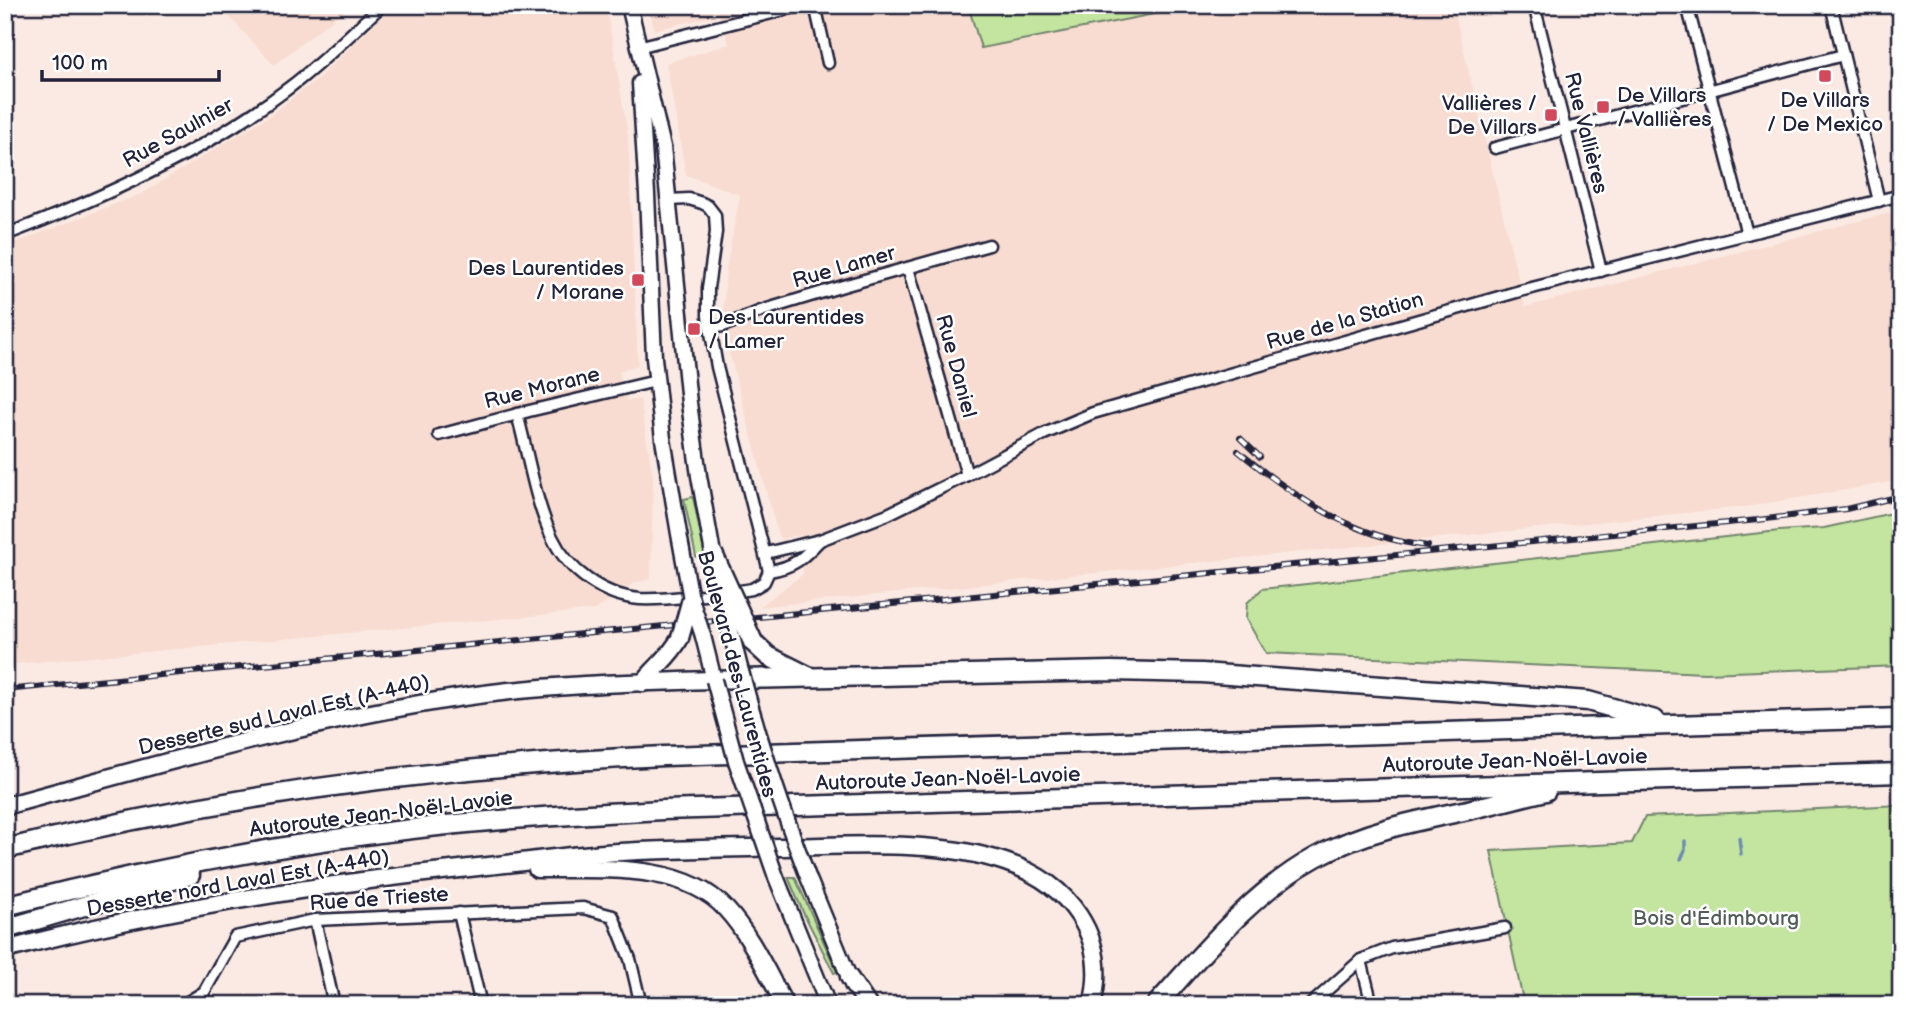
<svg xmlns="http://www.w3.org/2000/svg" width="1906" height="1010" viewBox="0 0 1906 1010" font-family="'Balsamiq Sans',sans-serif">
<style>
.built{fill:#f8dcd1}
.green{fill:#c3e59f;stroke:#72846d;stroke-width:2}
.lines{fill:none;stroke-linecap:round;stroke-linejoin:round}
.stream{stroke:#6c8daf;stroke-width:3.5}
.minor-casing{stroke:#22223b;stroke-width:15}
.secondary-casing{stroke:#22223b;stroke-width:19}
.primary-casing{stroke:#22223b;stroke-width:21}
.motorway-casing{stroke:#22223b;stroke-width:23}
.minor{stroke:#fff;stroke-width:10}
.secondary{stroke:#fff;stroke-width:14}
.primary{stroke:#fff;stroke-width:16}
.motorway{stroke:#fff;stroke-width:18}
.rail-casing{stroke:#22223b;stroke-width:6}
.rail{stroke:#fff;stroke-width:3.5;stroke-dasharray:10;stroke-linecap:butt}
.secondary-bridge-casing{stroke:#22223b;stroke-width:19;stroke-linecap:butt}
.primary-bridge-casing{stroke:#22223b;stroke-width:21;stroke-linecap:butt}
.motorway-bridge-casing{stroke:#22223b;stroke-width:23;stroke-linecap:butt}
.secondary-bridge{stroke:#fff;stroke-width:14}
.primary-bridge{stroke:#fff;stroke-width:16}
.motorway-bridge{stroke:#fff;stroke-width:18}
.poi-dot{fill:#d1495b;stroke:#fff;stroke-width:2.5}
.labels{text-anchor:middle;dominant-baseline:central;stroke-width:5;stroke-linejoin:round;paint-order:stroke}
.poi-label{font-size:21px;fill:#22223b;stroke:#fff;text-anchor:start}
.street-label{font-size:21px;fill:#22223b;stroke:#fff}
.park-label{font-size:21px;fill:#525c59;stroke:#fff}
</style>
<rect width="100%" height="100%" fill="#fbeae4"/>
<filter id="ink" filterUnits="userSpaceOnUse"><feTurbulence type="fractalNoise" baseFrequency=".0143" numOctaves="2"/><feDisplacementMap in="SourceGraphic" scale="14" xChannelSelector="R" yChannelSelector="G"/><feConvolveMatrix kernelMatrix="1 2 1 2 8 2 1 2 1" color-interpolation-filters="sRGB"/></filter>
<g filter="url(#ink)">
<g class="built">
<path d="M218 5H351L274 65Z"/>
<path d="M394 5H605L612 38 628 136 638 365 619 372 627 401 640 399 653 476 651 579 634 583 596 610 5 665V247L143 193 269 116 317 79Z"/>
<path d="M649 5H711L714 16 654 30Z"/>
<path d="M715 5H969L981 48 1200 5H1453L1525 307 1901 210V477L1887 483 1745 507 759 607 803 574 801 535 782 539 778 535 724 334 731 332 723 315 726 269 740 195 686 175 666 63 729 44Z"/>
</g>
<g class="green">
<path d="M968 5H1200L981 48Z"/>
<path d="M693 497 705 556 696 557 684 499Z"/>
<path d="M1901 511V666L1705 673 1266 653 1246 619 1247 603 1262 589 1779 531 1824 528Z"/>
<path d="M1901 805V1005H1524L1491 851 1632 843 1645 817Z"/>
<path d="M788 877H795L837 972 834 973 803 912Z"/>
</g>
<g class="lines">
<g class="stream">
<path d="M1739 838 1741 854"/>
<path d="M1681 859 1685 850V841"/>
</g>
<defs>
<g id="minor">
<path d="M815 5 828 63"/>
<path d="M1534 5 1601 271"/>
<path d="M1687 5 1747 234"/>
<path d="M1831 5 1879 201"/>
<path d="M638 47 803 5"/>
<path d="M1495 148 1843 55"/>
<path d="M669 200 689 199 702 203 708 206 715 215 716 232 708 288V316L717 367 769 571"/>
<path d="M5 235C103 198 207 151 290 87 323 62 352 33 382 5"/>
<path d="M908 268 967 475"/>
<path d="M710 328 723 326 761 311 843 286 989 245"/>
<path d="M517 414C528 453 535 502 552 537 568 571 603 596 640 599 662 600 683 597 704 595 720 593 736 592 752 589L764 582 769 571"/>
<path d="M439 435 529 411 656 381"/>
<path d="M766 553 820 540 888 514 967 475 1044 434 1093 413 1520 291 1901 195"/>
<path d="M769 571C795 567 803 558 820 540"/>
<path d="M459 913 481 1005"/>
<path d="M315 920 334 1005"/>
<path d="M1361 960 1372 1005"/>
<path d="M183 1005 204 992 235 937 315 920 583 908 613 916 630 959 641 1005"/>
<path d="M1310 1005 1361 960 1392 948 1505 928"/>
</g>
<g id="secondary">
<path d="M629 5 663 147 689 403 699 476 713 554"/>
<path d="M640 83 647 194 654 358 663 439 679 534"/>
<path d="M703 636 714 680"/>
<path d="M776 877 828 1005"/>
<path d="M808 877 853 987"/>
</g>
<g id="primary">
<path d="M643 683C655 667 671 656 680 638"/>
<path d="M5 806C157 765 308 720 463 697 556 683 650 682 743 679"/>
<path d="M537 869C597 870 682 861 726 909 751 936 767 973 785 1005"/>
<path d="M5 950C160 909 319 884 478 867 520 863 562 856 604 853 662 849 720 849 778 847 849 846 938 839 1005 862 1068 883 1110 936 1092 1005"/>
<path d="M849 977 868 1005"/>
</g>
<g id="motorway">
<path d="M753 642 768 656 808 676"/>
<path d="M743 679 1111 671 1202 673 1588 701 1655 720"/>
<path d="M5 849C222 795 441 766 664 756L1901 718"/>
<path d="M5 906C145 870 286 843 429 827 507 818 585 814 663 810L1901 773"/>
<path d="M5 929 190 875"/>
<path d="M1156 1005C1204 952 1252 892 1316 857 1364 831 1415 821 1468 810 1494 804 1520 797 1546 791"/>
</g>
</defs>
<use href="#minor" class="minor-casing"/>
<use href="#secondary" class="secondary-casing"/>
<use href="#primary" class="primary-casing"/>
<use href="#motorway" class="motorway-casing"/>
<use href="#minor" class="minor"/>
<use href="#secondary" class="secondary"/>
<use href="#primary" class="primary"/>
<use href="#motorway" class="motorway"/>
<defs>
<g id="rail">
<path d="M1240 438 1260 457"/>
<path d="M1238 451C1294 497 1354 538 1428 546"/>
<path d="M5 690 1758 520 1846 509 1901 496"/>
</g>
</defs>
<use href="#rail" class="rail-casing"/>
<use href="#rail" class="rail"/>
<defs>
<g id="secondary-bridge">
<path d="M679 534 691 599 703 636"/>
<path d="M719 579C740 681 771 780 808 877"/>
<path d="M714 680 736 761 776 877"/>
</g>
<path id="primary-bridge" d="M680 638 691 599"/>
<path id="motorway-bridge" d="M713 554 753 642"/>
</defs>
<use href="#secondary-bridge" class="secondary-bridge-casing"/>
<use href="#primary-bridge" class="primary-bridge-casing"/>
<use href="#motorway-bridge" class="motorway-bridge-casing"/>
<use href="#secondary-bridge" class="secondary-bridge"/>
<use href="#primary-bridge" class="primary-bridge"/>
<use href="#motorway-bridge" class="motorway-bridge"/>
</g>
</g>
<g class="poi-dot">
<rect x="1818" y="69" width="14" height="14" rx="3.5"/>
<rect x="1596" y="100" width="14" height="14" rx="3.5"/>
<rect x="1544" y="108" width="14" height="14" rx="3.5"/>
<rect x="631" y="273" width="14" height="14" rx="3.5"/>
<rect x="687" y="322" width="14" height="14" rx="3.5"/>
</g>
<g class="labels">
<g class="poi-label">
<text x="1617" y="95">De Villars<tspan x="1617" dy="24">/ Vallières</tspan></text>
<text x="1825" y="100" text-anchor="middle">De Villars<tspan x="1825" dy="24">/ De Mexico</tspan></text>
<text x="1537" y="103" text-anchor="end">Vallières /<tspan x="1537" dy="24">De Villars</tspan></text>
<text x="624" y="268" text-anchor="end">Des Laurentides<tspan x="624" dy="24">/ Morane</tspan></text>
<text x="708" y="317">Des Laurentides<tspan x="708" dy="24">/ Lamer</tspan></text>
</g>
<g class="street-label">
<text transform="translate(178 133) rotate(-29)">Rue Saulnier</text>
<text transform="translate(1586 133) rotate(76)">Rue Vallières</text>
<text transform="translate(844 267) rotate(-16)">Rue Lamer</text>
<text transform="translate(1345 321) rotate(-16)">Rue de la Station</text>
<text transform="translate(956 366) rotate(75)">Rue Daniel</text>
<text transform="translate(542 388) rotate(-14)">Rue Morane</text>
<text transform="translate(737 674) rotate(75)">Boulevard des Laurentides</text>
<text transform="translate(284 715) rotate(-13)">Desserte sud Laval Est (A-440)</text>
<text transform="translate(1515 761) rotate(-2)">Autoroute Jean-Noël-Lavoie</text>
<text transform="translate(948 779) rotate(-2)">Autoroute Jean-Noël-Lavoie</text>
<text transform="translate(381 814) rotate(-7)">Autoroute Jean-Noël-Lavoie</text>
<text transform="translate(238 883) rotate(-10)">Desserte nord Laval Est (A-440)</text>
<text transform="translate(379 899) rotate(-4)">Rue de Trieste</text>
</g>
<g class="park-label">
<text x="1716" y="918">Bois d'Édimbourg</text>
</g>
</g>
<rect width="1906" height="1010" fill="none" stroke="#fff" stroke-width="28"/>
<rect x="14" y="14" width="1878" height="982" fill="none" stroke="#22223b" stroke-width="2.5" filter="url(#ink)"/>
<path d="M42 70v10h177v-10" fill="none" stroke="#22223b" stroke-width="3.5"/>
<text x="52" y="70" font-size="21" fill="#22223b" stroke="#ffffff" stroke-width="5" paint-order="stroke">100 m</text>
</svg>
